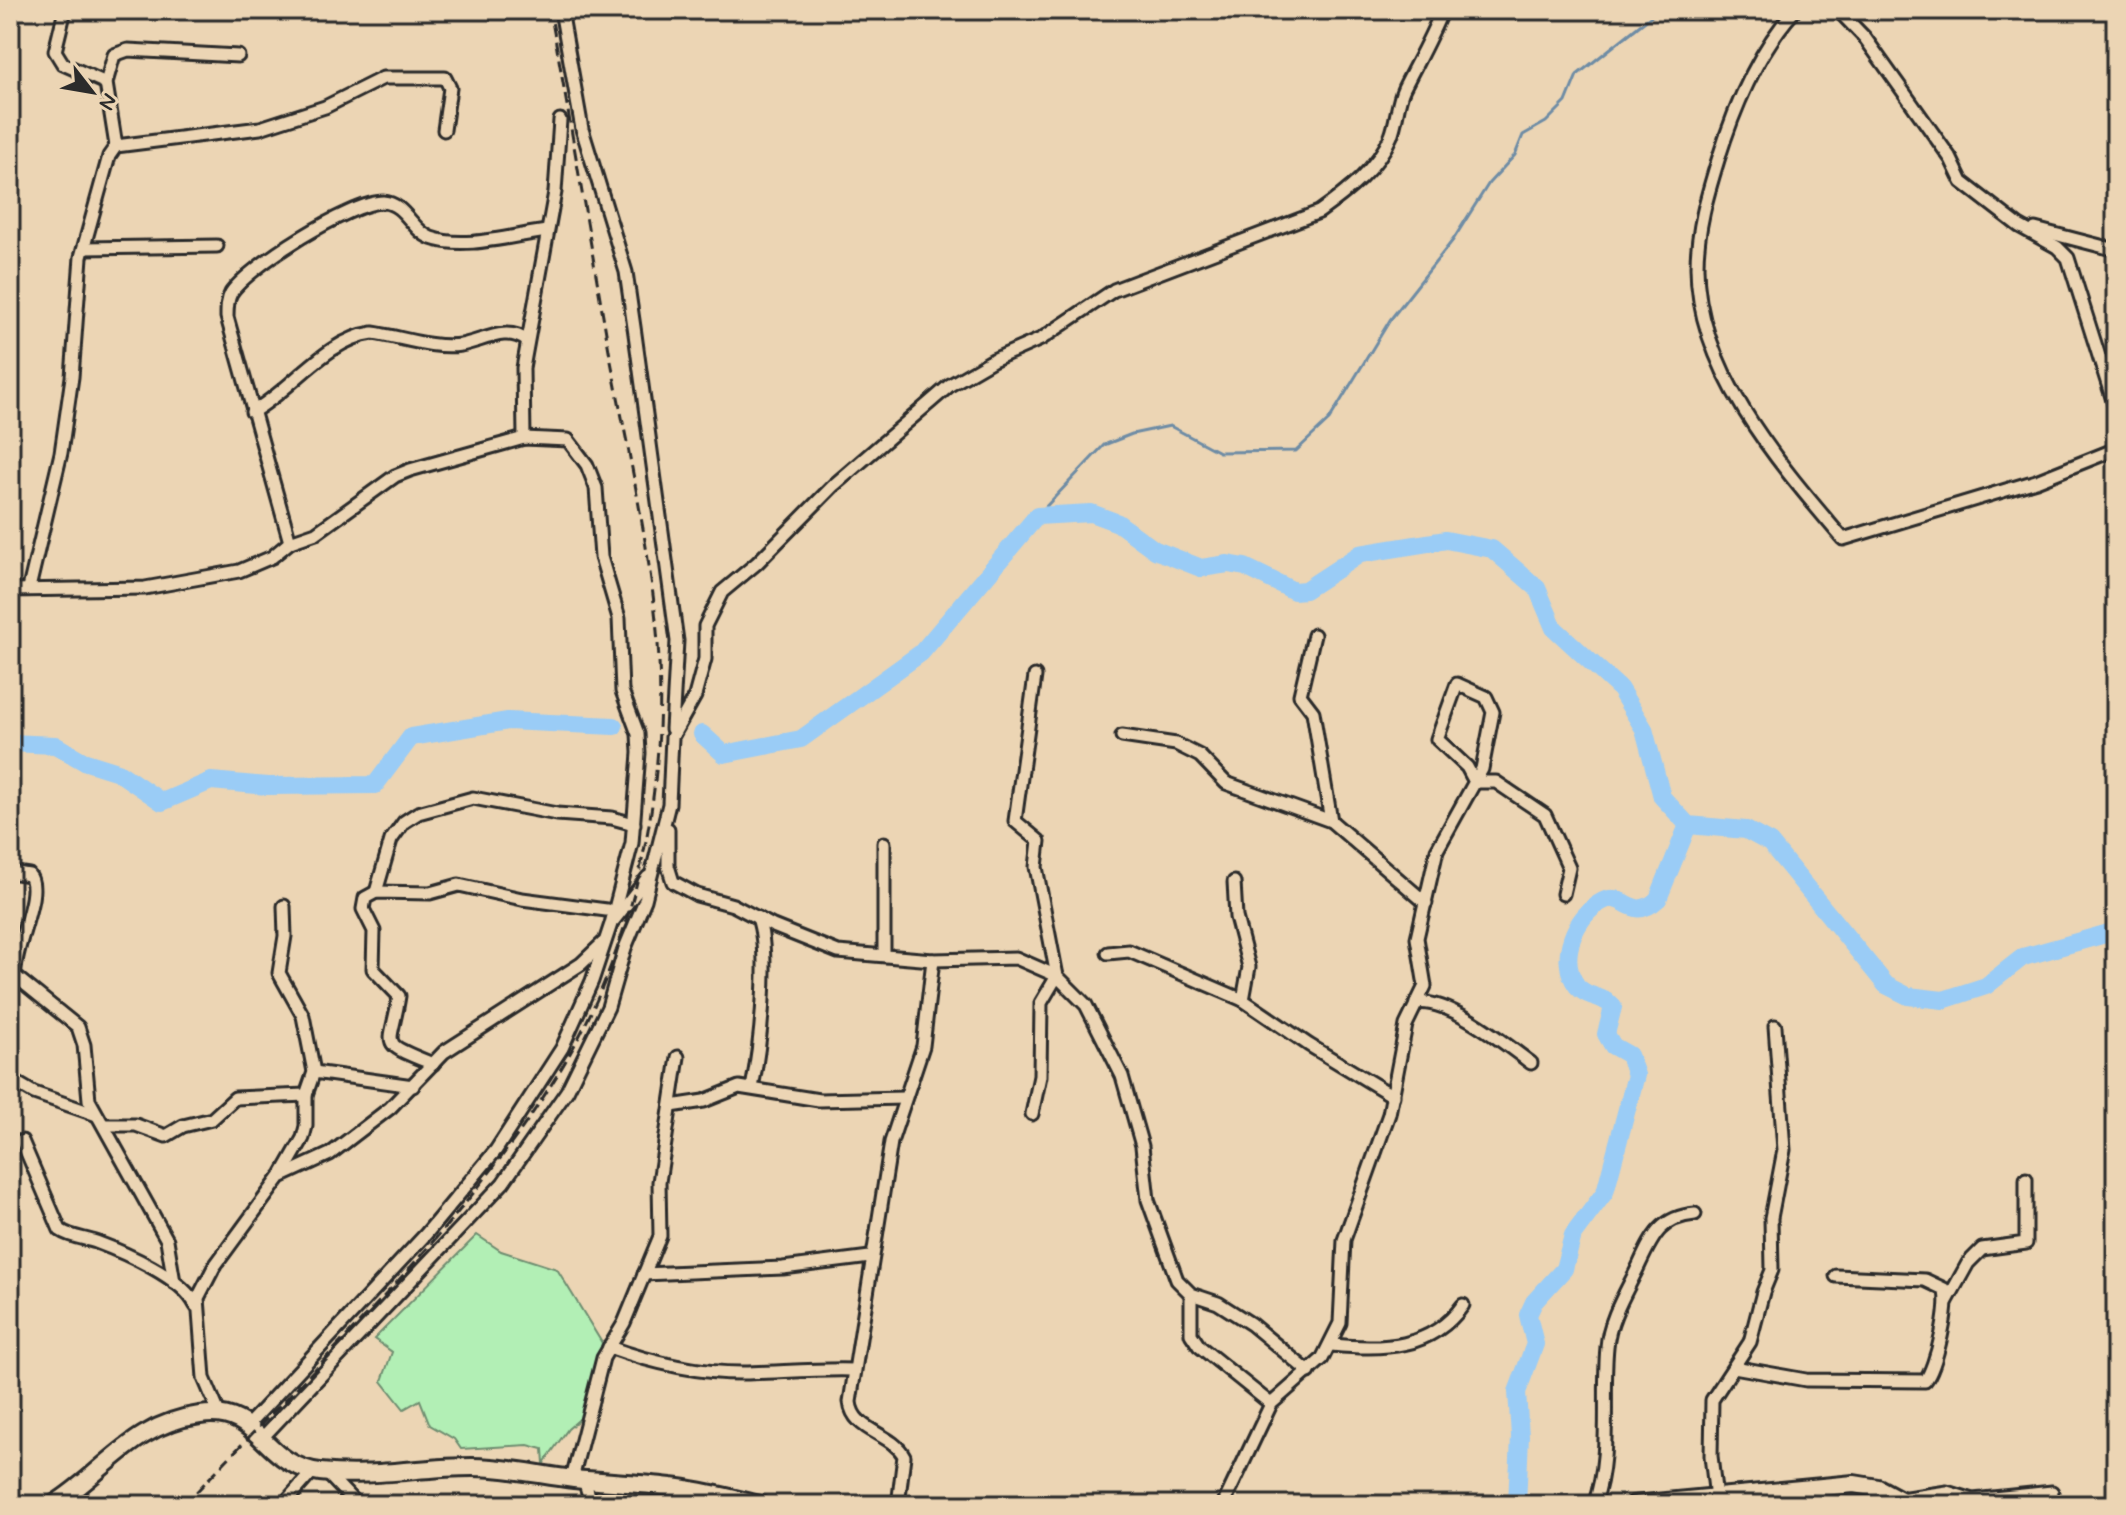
<svg xmlns="http://www.w3.org/2000/svg" width="2126" height="1515" viewBox="0 0 2126 1515" font-family="Mynerve,sans-serif">
<style>
.green{fill:#b2efb5;stroke:#6e8d70;stroke-width:2}
.lines{fill:none;stroke-linecap:round;stroke-linejoin:round}
.stream{stroke:#6e8ca5;stroke-width:3}
.river{stroke:#9accf6;stroke-width:18}
.street-casing{stroke:#2b2b2b;stroke-width:17}
.secondary-casing{stroke:#2b2b2b;stroke-width:22}
.street{stroke:#ecd5b4;stroke-width:11}
.secondary{stroke:#ecd5b4;stroke-width:16}
.rail{stroke:#2b2b2b;stroke-width:3;stroke-dasharray:12 6;stroke-linecap:butt}
</style>
<rect width="100%" height="100%" fill="#ecd5b4"/>
<filter id="ink" filterUnits="userSpaceOnUse"><feTurbulence type="fractalNoise" baseFrequency=".0125" numOctaves="2"/><feDisplacementMap in="SourceGraphic" scale="16" xChannelSelector="R" yChannelSelector="G"/><feConvolveMatrix kernelMatrix="1 2 1 2 8 2 1 2 1" color-interpolation-filters="sRGB"/></filter>
<g filter="url(#ink)">
<path class="green" d="M477 1235 501 1251 557 1269 602 1343 583 1416 568 1429 544 1463 543 1449 528 1445 461 1449 454 1439 430 1425 420 1400 404 1409 382 1381 392 1352 374 1339Z"/>
<g class="lines">
<path class="stream" d="M1037 516 1104 445 1132 434 1170 426 1219 452 1296 451 1329 420 1390 320 1453 240 1489 183 1515 155 1523 135 1546 122 1566 102 1577 75 1659 10"/>
<g class="river">
<path d="M702 734 724 754 801 739 921 653 1037 516 1091 513 1118 523 1155 550 1201 568 1228 564 1245 567 1294 591 1305 590 1360 554 1446 540 1492 549 1537 588 1554 628 1619 688 1644 729 1662 797 1688 825 1746 830 1770 843 1886 985 1908 996 1943 1000 1986 986 2023 957 2116 931"/>
<path d="M10 743 55 745 83 761 118 772 162 802 211 781 268 786 375 785 411 737 508 721 614 726"/>
<path d="M1517 1505 1520 1436 1517 1392 1535 1344 1528 1315 1534 1302 1564 1269 1573 1235 1605 1192 1636 1075 1629 1055 1613 1046 1606 1034 1613 1007C1603 995 1587 998 1577 986 1557 959 1575 915 1603 901 1624 890 1631 924 1658 899L1688 825"/>
</g>
<defs>
<g id="street">
<path d="M65 10 55 51 63 64 106 83"/>
<path d="M561 10 582 129 626 272 635 334 677 641 672 729"/>
<path d="M1795 10C1757 52 1734 108 1718 160 1707 196 1697 229 1697 267 1697 370 1780 465 1843 539L2036 481 2116 449"/>
<path d="M1838 10 1865 38 1900 87 1951 159 1962 182 2019 226 2057 247 2068 258 2116 410"/>
<path d="M116 146 106 83 114 55 128 50 238 56"/>
<path d="M2035 229 2116 250"/>
<path d="M84 248 217 246"/>
<path d="M252 412C292 390 326 339 373 333 402 337 431 349 461 345 483 341 507 325 527 341"/>
<path d="M524 438 523 368 555 192 560 120"/>
<path d="M290 542 227 317C227 308 227 300 231 293 249 266 350 202 383 202 405 203 412 231 431 238 464 250 513 235 547 231"/>
<path d="M29 588 61 453 72 377 81 257 109 156 116 146 260 128 325 107 383 78H445L450 88 444 130"/>
<path d="M10 590 145 588 239 571 272 557 290 542 316 533 395 476 410 470 524 438 568 440 587 465 596 488 601 557 619 618 622 691 638 734 639 753 632 843 611 924 592 981 562 1048 496 1150 426 1234 248 1425"/>
<path d="M1314 635 1300 695 1313 712 1331 821"/>
<path d="M1122 736 1176 744 1200 756 1226 783 1331 821 1426 903"/>
<path d="M1475 782H1496L1545 815 1569 868 1563 894"/>
<path d="M668 829V866L673 882 697 895 733 905 773 926 838 952 933 960 1016 958 1057 976 1086 1005 1122 1076 1142 1146 1148 1200 1177 1280 1191 1294 1218 1303 1251 1324 1309 1372"/>
<path d="M884 843V954"/>
<path d="M10 872 29 875C44 891 12 950 15 976L78 1027 84 1045 89 1100 167 1240 174 1282"/>
<path d="M1234 882 1236 917 1249 967 1243 1000"/>
<path d="M376 892 391 840 404 822 418 813 473 798 557 814 612 818 634 824"/>
<path d="M614 920 648 877"/>
<path d="M1108 953 1129 951 1243 1000 1309 1045 1393 1096"/>
<path d="M1416 1003C1449 998 1504 1043 1531 1063"/>
<path d="M433 1064C376 1041 391 1049 399 996L373 969 374 931 363 909 365 898 376 892 430 893 459 885 522 899 614 911"/>
<path d="M314 1072 413 1086"/>
<path d="M10 1079 34 1093 97 1115"/>
<path d="M752 1088C760 1048 771 955 758 918"/>
<path d="M671 1106 704 1101 739 1087 819 1100 904 1098"/>
<path d="M1032 1114 1040 1076 1041 1003 1057 976 1036 867 1039 841 1015 821 1035 676"/>
<path d="M104 1125H136L166 1136 183 1126 212 1119 235 1098 306 1095"/>
<path d="M22 1141 60 1230C70 1237 84 1238 96 1242 123 1252 184 1278 196 1306"/>
<path d="M283 1173 303 1138 306 1126V1095L314 1072 303 1016 279 973 285 936 284 906"/>
<path d="M644 1274 783 1268 870 1257"/>
<path d="M1191 1294V1334L1199 1346 1271 1404"/>
<path d="M1947 1301 1968 1263 1982 1249 2026 1243V1179"/>
<path d="M1332 1345C1382 1350 1431 1350 1463 1305"/>
<path d="M609 1347C653 1363 701 1374 748 1373 784 1372 818 1369 853 1370"/>
<path d="M1734 1367 1806 1380 1925 1381C1936 1368 1951 1304 1944 1289L1925 1280 1836 1276"/>
<path d="M219 1413 204 1378 198 1298 214 1267 280 1177 330 1154 390 1108 444 1052 581 964 603 943"/>
<path d="M262 1438 503 1183 567 1091 608 1007 625 948 645 900 669 804 672 737 695 696 705 659V626L722 592 757 563 834 485 950 385 993 360 1041 339 1114 290 1319 212C1347 192 1377 169 1391 136 1397 121 1397 103 1404 88 1417 62 1431 38 1442 10"/>
<path d="M326 1472 357 1505"/>
<path d="M572 1479 603 1358 624 1323 660 1236 659 1182 678 1057"/>
<path d="M584 1480 592 1505"/>
<path d="M1716 1498 1711 1456 1712 1400 1750 1342 1763 1292 1772 1270 1771 1218 1784 1150 1775 1026"/>
<path d="M1900 1499 1947 1492 1973 1500 2052 1492"/>
<path d="M283 1505 313 1471"/>
<path d="M898 1505 904 1456C891 1432 853 1432 850 1402L891 1142 923 1046 933 960"/>
<path d="M1223 1505 1271 1404 1322 1359 1340 1323 1344 1240 1389 1114 1406 1025 1425 986 1417 938 1437 850 1482 769 1493 712 1486 697 1457 684 1437 739 1467 767 1475 782"/>
<path d="M1594 1505C1612 1455 1602 1399 1607 1347 1609 1318 1628 1289 1640 1263 1653 1235 1662 1217 1695 1214"/>
<path d="M1794 1505 1795 1491"/>
</g>
<g id="secondary">
<path d="M53 1505C106 1472 132 1424 200 1415 261 1406 261 1465 320 1472 370 1478 421 1467 472 1467 506 1467 540 1475 574 1479 606 1482 639 1483 671 1487 701 1490 730 1498 760 1505"/>
<path d="M1634 1505 1854 1484 1878 1488 1910 1505"/>
</g>
</defs>
<use href="#street" class="street-casing"/>
<use href="#secondary" class="secondary-casing"/>
<use href="#street" class="street"/>
<use href="#secondary" class="secondary"/>
<path class="rail" d="M184 1505C312 1368 457 1237 556 1077 640 942 673 768 655 611 645 525 626 440 610 356 590 241 571 125 550 10"/>
</g>
</g>
<rect width="2126" height="1515" fill="none" stroke="#ecd5b4" stroke-width="40"/>
<rect x="20" y="20" width="2086" height="1475" fill="none" stroke="#2b2b2b" stroke-width="3" filter="url(#ink)"/>
<g transform="translate(92 92) rotate(121)" stroke="#ecd5b4" stroke-width="6" paint-order="stroke">
<path d="M0-6L14 30L0 20L-14 30Z" fill="#2b2b2b"/>
<text y="-12" font-size="22" font-weight="bold" text-anchor="middle" fill="#2b2b2b">N</text>
</g>
</svg>
